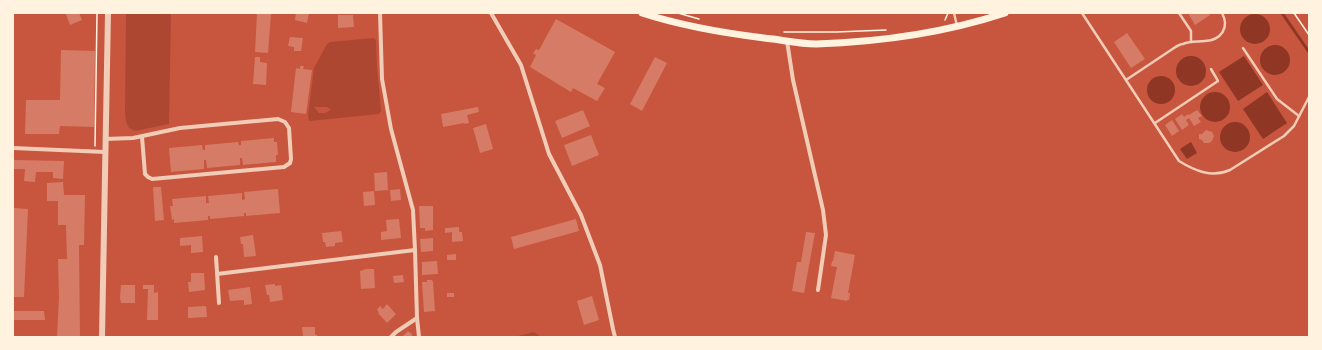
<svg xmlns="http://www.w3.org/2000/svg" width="1322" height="350" viewBox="0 0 1322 350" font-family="'IBM Plex Sans',sans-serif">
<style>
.green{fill:#ae4732;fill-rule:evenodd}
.water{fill:#8f3625}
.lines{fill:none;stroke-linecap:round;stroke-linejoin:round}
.stream{stroke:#8f3625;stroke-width:3}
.building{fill:#d67c66}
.path{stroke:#fff3e0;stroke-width:1.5}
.service{stroke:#f1ccb7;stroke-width:2.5}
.minor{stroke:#f1ccb7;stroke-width:4}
.tertiary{stroke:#f1ccb7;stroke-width:6}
.secondary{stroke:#fff3e0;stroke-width:7}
</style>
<rect width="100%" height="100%" fill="#c8553d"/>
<g class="green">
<path d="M126 13H171L169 124 135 131 129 128 126 122 125 111Z"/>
<path d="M374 38 376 40 377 67 381 111 379 114 309 121 308 115 314 68 327 44 330 42ZM314 107H327L331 110 325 113H319Z"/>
<path d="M534 332 541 337H514Z"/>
</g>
<g class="water">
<circle cx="1255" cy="29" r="15"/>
<circle cx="1275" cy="60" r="15"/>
<path d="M1244 56 1263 85 1238 101 1219 72Z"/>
<circle cx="1191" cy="71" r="15"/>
<circle cx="1161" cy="90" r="14"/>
<path d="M1267 92 1287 123 1263 139 1243 109Z"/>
<circle cx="1215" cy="107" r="15"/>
<circle cx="1235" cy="137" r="15"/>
<path d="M1191 142 1197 153 1187 159 1180 149Z"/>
</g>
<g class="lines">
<path class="stream" d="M1282 13 1309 52"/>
</g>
<g class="building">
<path d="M68 13H79L82 20 70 25 66 14Z"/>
<path d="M257 13 271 14 268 53 255 52Z"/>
<path d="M296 13H309L307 23 295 20Z"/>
<path d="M1188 13H1209L1210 15 1195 25Z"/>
<path d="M338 15H353L354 27 338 28Z"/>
<path d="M556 19 615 52 597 84 605 88 597 101 573 88 571 92 530 67 536 55 533 53 536 49 539 50Z"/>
<path d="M1127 33 1145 59 1131 68 1114 42Z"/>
<path d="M290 37 303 38 301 51H294V47L288 46Z"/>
<path d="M61 50 95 51 94 127 60 126 59 134H25L26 100H60Z"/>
<path d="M255 57H260V62L267 63 266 85 253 84Z"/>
<path d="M655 57 667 63 642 111 630 104Z"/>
<path d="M300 66H304L303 69 312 70 306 114 291 112 296 68 300 69Z"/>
<path d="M478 107 479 112 467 115 469 123 465 124 464 123 443 127 441 114Z"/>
<path d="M583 110 590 126 562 138 555 121Z"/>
<path d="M1197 110 1202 116 1198 118 1201 122 1194 126 1189 118 1186 120 1189 125 1182 130 1175 119 1182 114 1184 117 1188 114 1189 115Z"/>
<path d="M1172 120 1179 131 1172 136 1165 125Z"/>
<path d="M486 124 493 149 480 153 473 128Z"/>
<path d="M1206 130 1212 132 1214 136 1212 141 1209 143H1204L1202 140 1199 139V134H1202Z"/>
<path d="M591 135 599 155 572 166 564 145Z"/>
<path d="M274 138V142H277L278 155H276V162L243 165 242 158H240V165L207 168 206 160H204V169L171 172 169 148 202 145 203 150H205V145L238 142 239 145H241V141Z"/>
<path d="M13 160 64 161 63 179 53 178V172H36L35 182 24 181 25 169H13Z"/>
<path d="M387 172 388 190 375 191 374 173Z"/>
<path d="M63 182 64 195H85L84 245H79L80 337H57L59 297 58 259H67L66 225H58V201H47V183Z"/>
<path d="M153 187H161L164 220 155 221Z"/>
<path d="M278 189 280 213 246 216V213H244V216L210 219V216H208V220L174 223V219L172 220 170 206H173L172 199 206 196V203H209L208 196 242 193V200L245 199 244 192Z"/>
<path d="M400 189 401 200 391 201 390 190Z"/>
<path d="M374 191 375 205 364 206 363 192Z"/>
<path d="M419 206H433V230L425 231V228H420Z"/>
<path d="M13 208 28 209 24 297H13Z"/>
<path d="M399 219 401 238 381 240V232L387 231 386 220Z"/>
<path d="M576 219 579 231 514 249 511 237Z"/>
<path d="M459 227V232H462L463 241 452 242V232L445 233V228Z"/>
<path d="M341 231 343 242 335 243V246L326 247 325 242H323L322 233Z"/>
<path d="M806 232 815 233 804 293 792 291 797 262H801Z"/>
<path d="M253 235 256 256 244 257 243 244H241L240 237Z"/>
<path d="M202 236 203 252 191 253V245L180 246V238Z"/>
<path d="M433 238V251L421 252 420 239Z"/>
<path d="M835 251 855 255 848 293H850L849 300H847V301L831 298 837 267 831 266 832 261H833Z"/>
<path d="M456 254V260H447V255Z"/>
<path d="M437 261 438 274 422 275V262Z"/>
<path d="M365 269H374L375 288 361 289 360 271 364 270Z"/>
<path d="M191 273H204L205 290 189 292 188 282H191Z"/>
<path d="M403 275 404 282 394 283 393 276Z"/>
<path d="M427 280H432L433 282 435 311 424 312 422 282H427Z"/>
<path d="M275 284V286L281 285 283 300 270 302 269 295H267L265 285Z"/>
<path d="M121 285H135V303H121L120 298Z"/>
<path d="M143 285H154V293L158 292V320H147L148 289H143Z"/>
<path d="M250 287 252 304 244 305V300L230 301 228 290Z"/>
<rect x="447" y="293" width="7" height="4"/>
<path d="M592 296 599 320 584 325 577 301Z"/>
<path d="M387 304 396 314 387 323 378 313 379 312 377 310 380 306 383 309Z"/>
<path d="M206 306 207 317 188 318V307Z"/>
<path d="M14 311H44L45 320H14Z"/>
<path d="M302 327H315V334L318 336 303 337Z"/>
<path d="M408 331 412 334V337H402Z"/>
</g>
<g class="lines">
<g class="path">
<path d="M678 13 699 19"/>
<path d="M1294 13 1309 35"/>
<path d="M945 20 948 13"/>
<path d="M784 32H836L886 30"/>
<path d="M95 146 97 13"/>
</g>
<g class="service">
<path d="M954 13 957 26"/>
<path d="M1082 13 1179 161C1195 171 1212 178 1230 170L1284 136 1294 126 1309 97"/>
<path d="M1179 13 1191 31V42"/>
<path d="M1243 48 1277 99 1299 116"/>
<path d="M1126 80 1174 48C1177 46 1180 44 1183 44 1190 41 1198 42 1205 41 1221 40 1230 28 1222 13"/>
<path d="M1155 123 1218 81 1211 69"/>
</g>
<g class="minor">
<path d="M380 13 382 79 391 129 413 210 415 250 417 318 419 337"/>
<path d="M491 13 521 65 549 154 581 215 600 265 613 329 615 337"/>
<path d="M787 41 793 80 823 210 826 235 818 290"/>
<path d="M105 139 133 138 180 128 278 119 285 122 289 128 291 159 290 163 284 167 152 179 148 177 145 174 142 137"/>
<path d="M13 148 105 152"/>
<path d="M216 257 219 303"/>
<path d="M217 274 415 250"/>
<path d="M391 337 396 332 417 318"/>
</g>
<path class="tertiary" d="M102 337 108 13"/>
<path class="secondary" d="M642 13C685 27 729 34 773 39 787 41 802 44 816 44 879 42 944 33 1005 13"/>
</g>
<rect width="1322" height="350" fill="none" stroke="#fff3e0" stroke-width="28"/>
</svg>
